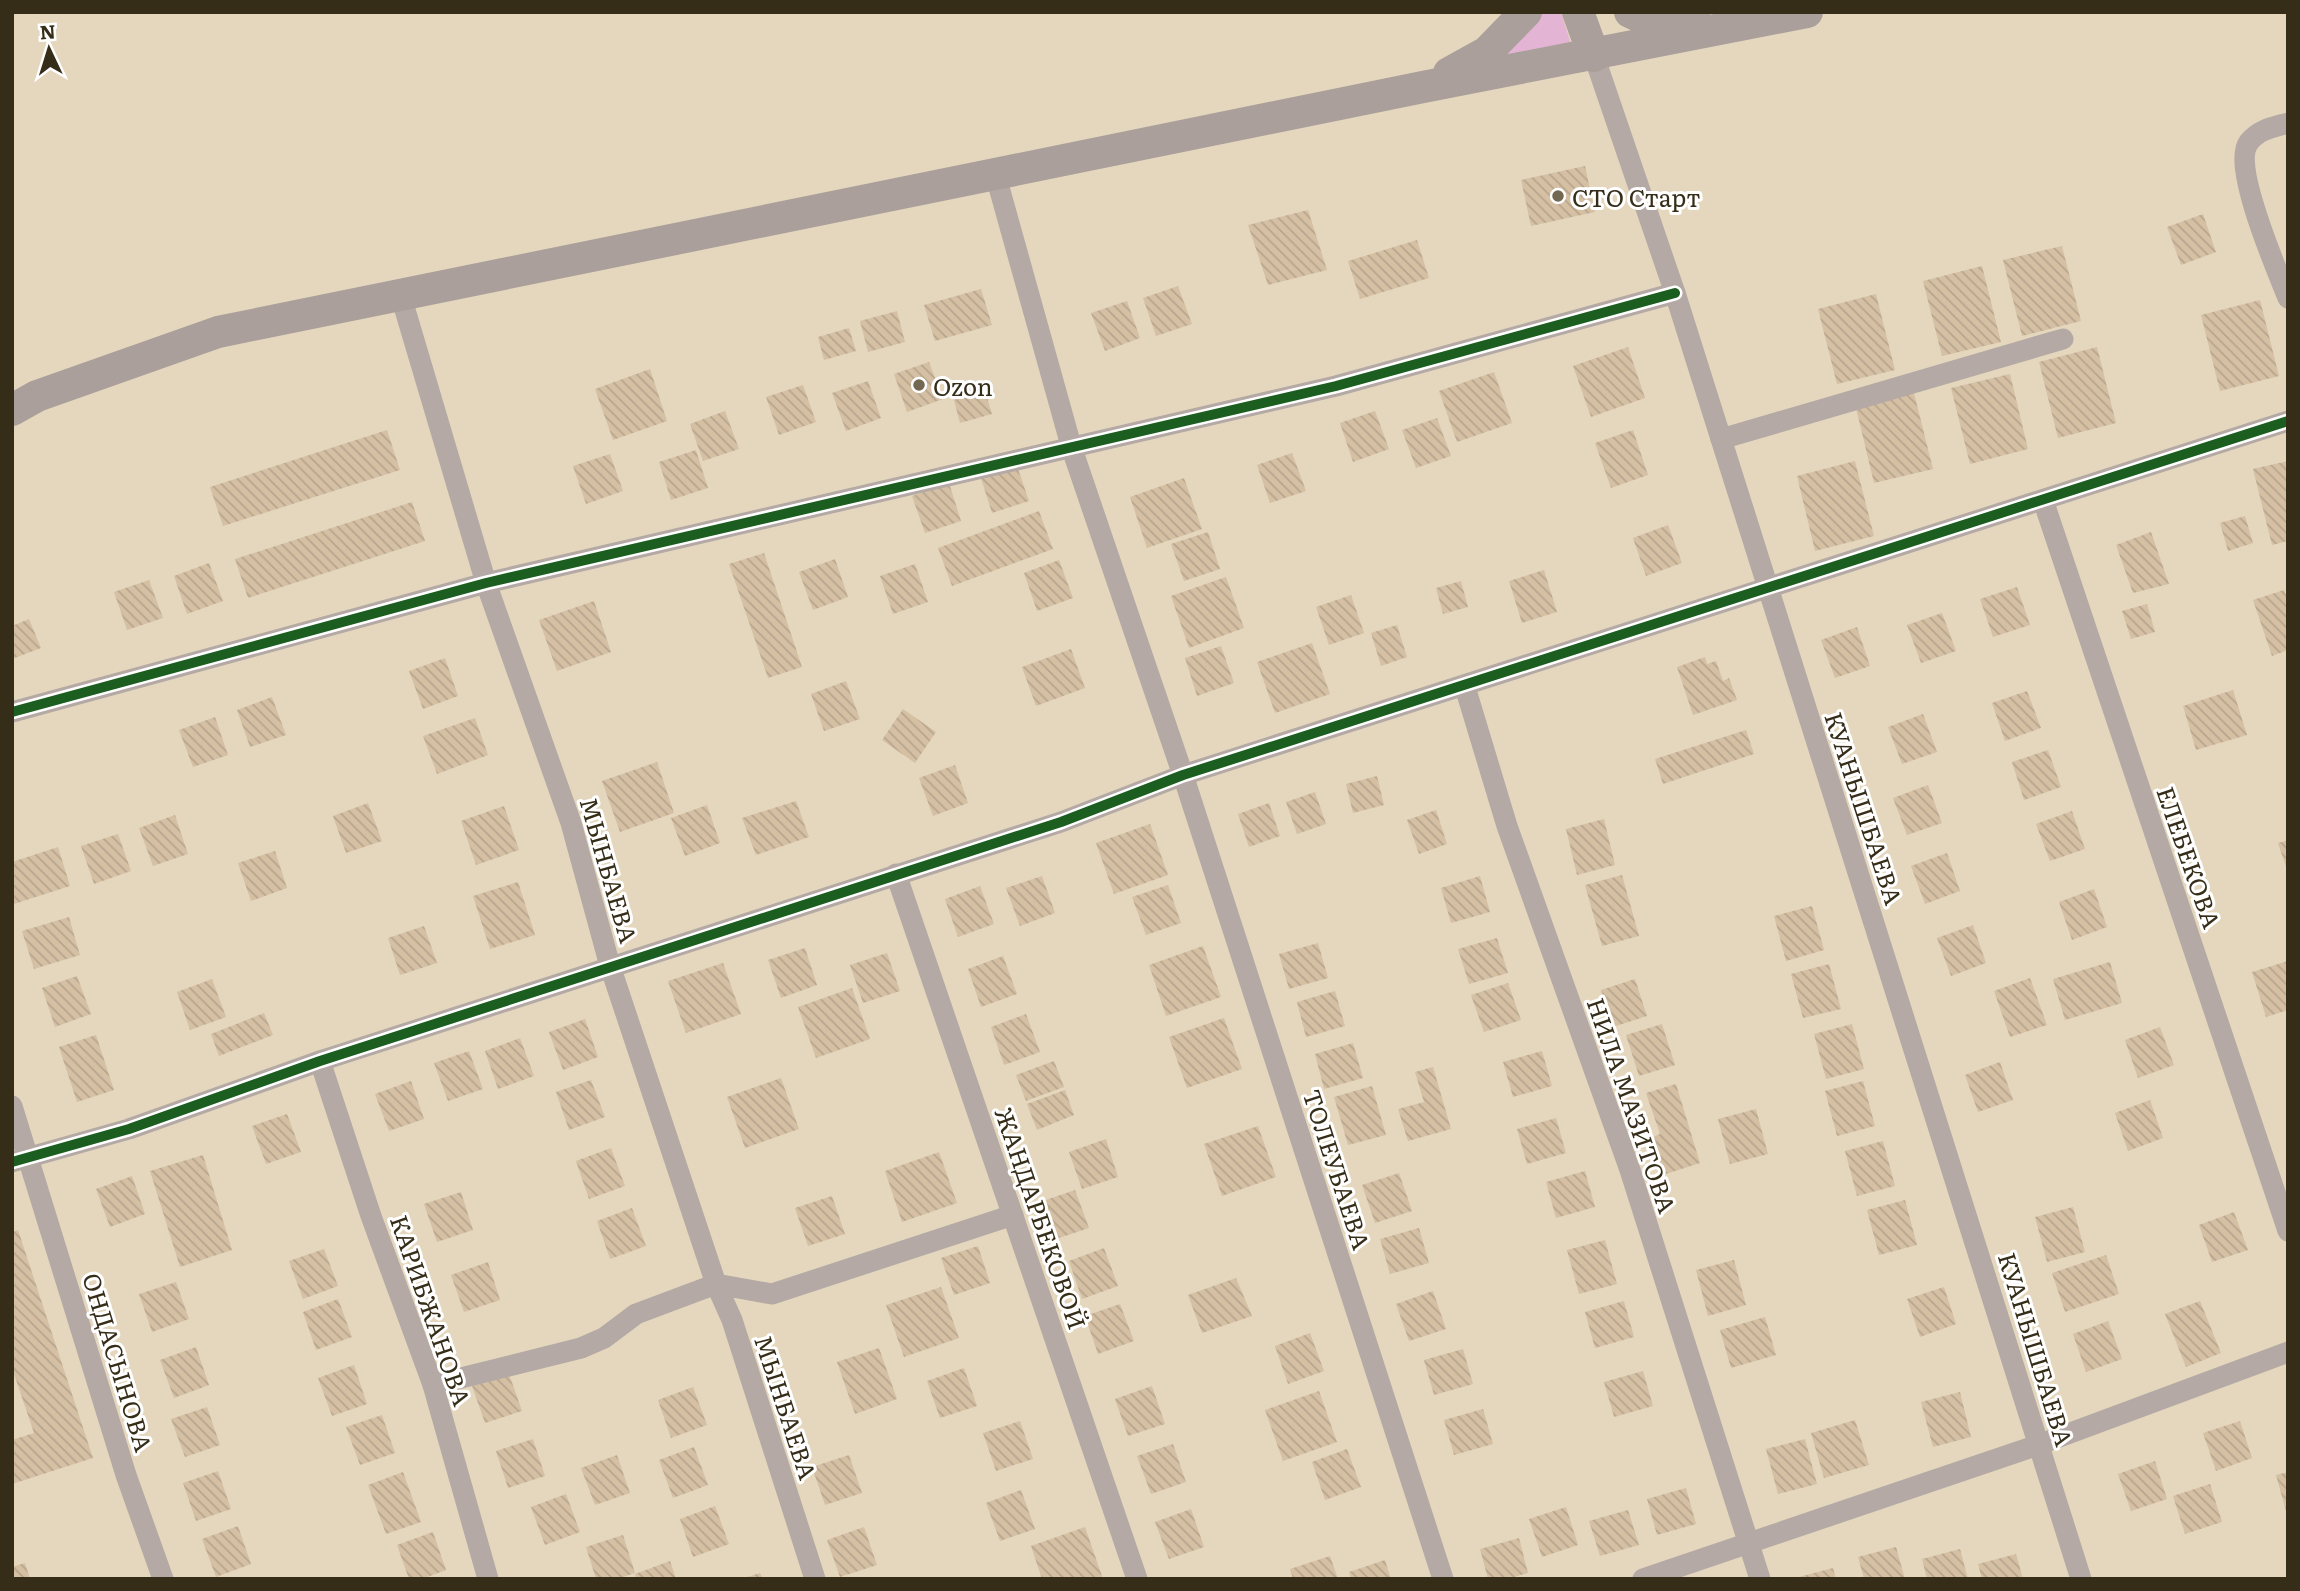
<svg xmlns="http://www.w3.org/2000/svg" width="2300" height="1591" viewBox="0 0 2300 1591" font-family="Literata,serif">
<style>
.grass{fill:#e3b4d4}
.building{fill:url(#building-back-hatch)}
.lines{fill:none;stroke-linecap:round;stroke-linejoin:round}
.street{stroke:#b4a9a4;stroke-width:21}
.secondary{stroke:#aa9f9a;stroke-width:32}
.cycleway-casing{stroke:#fff;stroke-width:15}
.cycleway{stroke:#1b5e20;stroke-width:10}
.poi-dot{fill:#736852;stroke:#fff;stroke-width:2.5}
.labels{text-anchor:middle;dominant-baseline:central;stroke-width:6;stroke-linejoin:round;paint-order:stroke}
.poi-label{font-size:24px;fill:#362d19;stroke:#fff;text-anchor:start}
.street-label{font-size:24px;fill:#362d19;stroke:#fff}
</style>
<defs>
<pattern id="building-back-hatch" width="6" height="6" patternUnits="userSpaceOnUse" patternTransform="scale(1.75)"><rect width="6" height="6" fill="#d5c0a4"/><path d="M-1 5l2 2M0 0l6 6M5-1l2 2" fill="none" stroke="#b7a58d"/></pattern>
</defs>
<rect width="100%" height="100%" fill="#e4d7bd"/>
<path class="grass" d="M1538 12H1561L1571 44 1496 59Z"/>
<g class="building">
<path d="M1585 166 1595 212 1531 226 1521 180Z"/>
<path d="M1308 210 1327 270 1268 285 1248 225Z"/>
<path d="M2203 214 2216 252 2181 265 2167 227Z"/>
<path d="M1417 240 1429 278 1360 299 1348 261Z"/>
<path d="M2062 246 2081 321 2022 336 2003 260Z"/>
<path d="M1982 266 2001 342 1942 356 1923 281Z"/>
<path d="M1178 286 1192 324 1156 336 1143 298Z"/>
<path d="M981 289 992 325 935 341 924 305Z"/>
<path d="M1876 294 1895 370 1837 384 1818 309Z"/>
<path d="M2260 300 2279 376 2220 391 2201 315Z"/>
<path d="M1127 301 1140 338 1105 351 1091 313Z"/>
<path d="M897 311 905 342 868 352 860 321Z"/>
<path d="M849 328 856 351 824 360 818 337Z"/>
<path d="M1628 347 1645 398 1591 417 1573 366Z"/>
<path d="M2097 347 2116 423 2058 438 2039 362Z"/>
<path d="M929 362 943 399 907 412 894 374Z"/>
<path d="M650 369 667 421 613 440 595 389Z"/>
<path d="M1494 372 1512 423 1457 442 1439 391Z"/>
<path d="M2010 374 2028 449 1970 464 1951 388Z"/>
<path d="M868 381 881 418 846 431 832 393Z"/>
<path d="M803 385 816 422 779 435 766 397Z"/>
<path d="M985 391 992 414 960 423 954 400Z"/>
<path d="M1914 393 1933 469 1874 483 1856 408Z"/>
<path d="M725 411 739 449 703 461 690 424Z"/>
<path d="M1375 411 1389 449 1353 462 1340 423Z"/>
<path d="M1437 418 1451 456 1416 468 1402 430Z"/>
<path d="M387 430 400 470 223 526 210 487Z"/>
<path d="M1633 430 1648 475 1611 488 1595 443Z"/>
<path d="M696 450 708 488 671 500 659 462Z"/>
<path d="M1292 453 1306 491 1270 503 1257 465Z"/>
<path d="M610 454 623 491 586 504 573 466Z"/>
<path d="M1855 461 1874 536 1815 551 1797 476Z"/>
<path d="M2288 461V541L2272 545 2253 469Z"/>
<path d="M1016 463 1029 501 992 513 980 475Z"/>
<path d="M1184 478 1202 529 1147 548 1130 497Z"/>
<path d="M949 483 961 521 925 533 912 496Z"/>
<path d="M412 502 425 541 248 598 235 559Z"/>
<path d="M1039 511 1053 549 952 586 938 548Z"/>
<path d="M2245 516 2253 543 2228 551 2220 523Z"/>
<path d="M1668 525 1682 563 1646 576 1633 538Z"/>
<path d="M1208 532 1220 569 1184 581 1171 544Z"/>
<path d="M2151 532 2169 584 2133 593 2116 545Z"/>
<path d="M764 553 802 667 768 678 729 564Z"/>
<path d="M835 559 848 597 813 610 799 572Z"/>
<path d="M1059 560 1073 598 1037 611 1024 573Z"/>
<path d="M209 563 223 601 187 614 174 576Z"/>
<path d="M915 564 928 602 893 614 880 576Z"/>
<path d="M1544 570 1557 612 1522 623 1509 581Z"/>
<path d="M1226 577 1244 628 1189 648 1171 596Z"/>
<path d="M149 580 163 618 127 630 114 592Z"/>
<path d="M1461 581 1468 607 1443 614 1436 588Z"/>
<path d="M2017 587 2030 625 1993 637 1980 599Z"/>
<path d="M2284 590 2288 600V650L2272 656 2253 600Z"/>
<path d="M1351 595 1364 633 1329 645 1316 607Z"/>
<path d="M594 601 611 652 557 671 539 620Z"/>
<path d="M2147 604 2155 632 2131 639 2122 611Z"/>
<path d="M1942 613 1956 651 1921 663 1907 625Z"/>
<path d="M29 619 41 648 12 659V626Z"/>
<path d="M1397 625 1407 657 1381 666 1371 633Z"/>
<path d="M1857 627 1870 666 1835 678 1821 640Z"/>
<path d="M1312 643 1330 694 1275 713 1257 662Z"/>
<path d="M1221 646 1234 683 1197 696 1185 658Z"/>
<path d="M1071 649 1085 688 1036 706 1022 667Z"/>
<path d="M1705 657 1707 664 1716 661 1723 681 1729 678 1737 700 1693 715 1677 667Z"/>
<path d="M445 658 458 696 423 709 409 671Z"/>
<path d="M846 681 860 719 824 731 811 694Z"/>
<path d="M2233 690 2247 735 2196 750 2183 706Z"/>
<path d="M2027 691 2041 728 2005 741 1992 703Z"/>
<path d="M272 697 286 735 250 747 237 710Z"/>
<path d="M903 709 936 732 915 763 882 740Z"/>
<path d="M1923 714 1937 752 1902 764 1888 727Z"/>
<path d="M215 717 228 755 193 767 179 730Z"/>
<path d="M475 718 488 755 437 774 423 736Z"/>
<path d="M1746 730 1754 754 1663 784 1655 759Z"/>
<path d="M2048 750 2061 787 2024 800 2012 762Z"/>
<path d="M657 762 674 813 620 832 602 781Z"/>
<path d="M955 765 968 803 933 816 919 778Z"/>
<path d="M1377 776 1384 805 1353 813 1346 784Z"/>
<path d="M1928 785 1942 823 1907 835 1893 798Z"/>
<path d="M1315 792 1326 824 1297 834 1286 802Z"/>
<path d="M796 801 809 837 756 855 742 818Z"/>
<path d="M368 803 382 841 346 853 333 816Z"/>
<path d="M1269 803 1280 836 1249 847 1238 814Z"/>
<path d="M707 805 720 843 685 856 671 818Z"/>
<path d="M504 806 519 850 476 865 461 821Z"/>
<path d="M1436 810 1447 844 1419 854 1407 820Z"/>
<path d="M2072 811 2085 849 2050 861 2036 824Z"/>
<path d="M175 815 188 854 153 866 139 828Z"/>
<path d="M1604 819 1615 865 1577 875 1566 829Z"/>
<path d="M1150 824 1168 875 1114 894 1096 843Z"/>
<path d="M118 834 131 871 94 884 81 846Z"/>
<path d="M2288 840V870H2287L2278 843Z"/>
<path d="M58 847 70 886 14 904 12 862Z"/>
<path d="M275 851 287 888 251 901 238 863Z"/>
<path d="M1947 853 1960 891 1925 904 1911 866Z"/>
<path d="M1622 875 1639 936 1602 946 1585 885Z"/>
<path d="M1042 876 1055 913 1020 926 1006 888Z"/>
<path d="M1480 876 1490 912 1451 923 1441 888Z"/>
<path d="M518 882 535 935 490 949 473 896Z"/>
<path d="M1168 885 1181 923 1146 935 1132 897Z"/>
<path d="M980 886 994 924 958 937 945 899Z"/>
<path d="M2094 889 2107 927 2072 940 2059 902Z"/>
<path d="M1812 906 1824 950 1786 961 1774 916Z"/>
<path d="M69 917 80 955 34 969 22 931Z"/>
<path d="M1973 925 1986 963 1951 976 1937 938Z"/>
<path d="M424 926 437 963 400 975 388 938Z"/>
<path d="M1497 938 1508 973 1469 984 1458 949Z"/>
<path d="M1318 943 1328 978 1289 989 1279 954Z"/>
<path d="M1203 946 1221 997 1166 1016 1149 965Z"/>
<path d="M805 948 817 985 781 998 768 960Z"/>
<path d="M887 953 900 991 863 1003 850 965Z"/>
<path d="M1003 956 1017 994 981 1007 968 969Z"/>
<path d="M2288 961V1010L2266 1017 2252 972Z"/>
<path d="M2110 962 2122 1003 2065 1020 2053 979Z"/>
<path d="M723 963 741 1014 686 1033 668 981Z"/>
<path d="M1829 964 1841 1009 1803 1018 1791 974Z"/>
<path d="M77 976 91 1014 55 1027 42 988Z"/>
<path d="M2030 978 2047 1025 2010 1037 1994 991Z"/>
<path d="M212 979 226 1017 190 1030 177 992Z"/>
<path d="M1635 979 1647 1016 1613 1027 1601 990Z"/>
<path d="M1508 983 1521 1020 1484 1032 1471 995Z"/>
<path d="M852 988 870 1039 816 1058 798 1007Z"/>
<path d="M1335 991 1345 1026 1306 1037 1297 1002Z"/>
<path d="M264 1013 273 1035 219 1056 211 1034Z"/>
<path d="M1026 1014 1040 1052 1004 1065 991 1027Z"/>
<path d="M1224 1018 1242 1069 1187 1088 1169 1037Z"/>
<path d="M585 1019 598 1057 563 1070 549 1032Z"/>
<path d="M1662 1024 1675 1065 1639 1076 1626 1035Z"/>
<path d="M1852 1024 1864 1069 1826 1079 1814 1034Z"/>
<path d="M2160 1027 2174 1065 2138 1078 2125 1040Z"/>
<path d="M96 1035 114 1090 77 1102 59 1047Z"/>
<path d="M520 1038 534 1076 498 1089 485 1051Z"/>
<path d="M1353 1043 1363 1078 1324 1089 1315 1054Z"/>
<path d="M469 1051 483 1089 448 1101 434 1063Z"/>
<path d="M1542 1051 1552 1086 1513 1097 1503 1062Z"/>
<path d="M1054 1061 1064 1087 1026 1101 1016 1075Z"/>
<path d="M2000 1062 2013 1100 1978 1112 1965 1075Z"/>
<path d="M1433 1067 1451 1129 1408 1141 1398 1109 1424 1102 1415 1072Z"/>
<path d="M781 1078 799 1129 745 1148 727 1097Z"/>
<path d="M591 1080 605 1117 569 1130 556 1092Z"/>
<path d="M411 1081 424 1119 389 1131 375 1094Z"/>
<path d="M1863 1081 1875 1126 1837 1136 1825 1091Z"/>
<path d="M1676 1084 1700 1163 1663 1175 1650 1138 1660 1134 1646 1093Z"/>
<path d="M1372 1086 1386 1135 1348 1145 1334 1097Z"/>
<path d="M1065 1090 1074 1115 1037 1130 1027 1104Z"/>
<path d="M2150 1100 2163 1138 2128 1151 2115 1113Z"/>
<path d="M1756 1109 1768 1154 1730 1164 1718 1119Z"/>
<path d="M287 1114 301 1152 266 1164 252 1126Z"/>
<path d="M1556 1118 1566 1153 1527 1164 1517 1129Z"/>
<path d="M1258 1126 1276 1177 1222 1196 1204 1144Z"/>
<path d="M1106 1139 1118 1177 1082 1189 1069 1152Z"/>
<path d="M1883 1141 1895 1186 1857 1196 1845 1151Z"/>
<path d="M611 1148 625 1186 589 1199 576 1161Z"/>
<path d="M939 1152 957 1203 902 1222 885 1171Z"/>
<path d="M203 1155 232 1250 180 1267 150 1171Z"/>
<path d="M1585 1171 1595 1207 1556 1218 1546 1182Z"/>
<path d="M1399 1173 1412 1211 1375 1223 1362 1185Z"/>
<path d="M132 1176 145 1214 110 1227 96 1189Z"/>
<path d="M1075 1190 1089 1228 1053 1240 1040 1202Z"/>
<path d="M461 1192 473 1230 437 1242 424 1204Z"/>
<path d="M832 1196 845 1234 808 1246 795 1208Z"/>
<path d="M1905 1200 1917 1245 1879 1255 1867 1210Z"/>
<path d="M2073 1207 2085 1252 2047 1262 2035 1217Z"/>
<path d="M632 1208 646 1246 610 1259 597 1221Z"/>
<path d="M2234 1212 2248 1250 2212 1262 2199 1225Z"/>
<path d="M1419 1228 1429 1263 1390 1274 1380 1239Z"/>
<path d="M18 1230 93 1458 12 1484V1440L34 1433 12 1368V1232Z"/>
<path d="M1605 1240 1617 1284 1579 1294 1567 1250Z"/>
<path d="M978 1246 990 1283 954 1295 941 1258Z"/>
<path d="M1104 1248 1118 1286 1082 1299 1069 1261Z"/>
<path d="M324 1249 338 1286 303 1299 289 1261Z"/>
<path d="M2106 1255 2119 1294 2065 1312 2052 1273Z"/>
<path d="M1734 1260 1746 1305 1708 1316 1696 1270Z"/>
<path d="M488 1262 500 1300 464 1312 451 1275Z"/>
<path d="M1236 1278 1252 1316 1202 1333 1188 1295Z"/>
<path d="M176 1282 189 1319 152 1332 139 1294Z"/>
<path d="M941 1287 959 1338 904 1357 886 1305Z"/>
<path d="M1944 1287 1956 1324 1920 1337 1907 1299Z"/>
<path d="M1433 1291 1446 1329 1409 1341 1396 1304Z"/>
<path d="M338 1299 352 1337 316 1350 303 1312Z"/>
<path d="M1624 1301 1634 1337 1595 1348 1585 1312Z"/>
<path d="M2200 1301 2221 1353 2186 1367 2165 1314Z"/>
<path d="M1120 1304 1134 1341 1098 1354 1085 1316Z"/>
<path d="M1765 1317 1776 1355 1731 1368 1720 1330Z"/>
<path d="M2108 1321 2122 1359 2086 1372 2073 1334Z"/>
<path d="M1310 1333 1324 1371 1288 1384 1275 1346Z"/>
<path d="M196 1347 209 1385 174 1398 160 1360Z"/>
<path d="M879 1348 897 1399 855 1414 837 1362Z"/>
<path d="M1463 1349 1473 1384 1434 1395 1424 1360Z"/>
<path d="M354 1365 367 1404 332 1416 318 1378Z"/>
<path d="M964 1368 977 1406 940 1418 927 1381Z"/>
<path d="M1643 1371 1653 1406 1614 1417 1604 1382Z"/>
<path d="M509 1374 522 1411 485 1423 472 1386Z"/>
<path d="M1152 1386 1165 1424 1128 1436 1115 1399Z"/>
<path d="M693 1387 707 1425 671 1438 658 1400Z"/>
<path d="M1319 1391 1337 1442 1283 1461 1265 1410Z"/>
<path d="M1960 1392 1971 1437 1933 1447 1921 1402Z"/>
<path d="M207 1407 220 1445 185 1457 171 1419Z"/>
<path d="M1483 1409 1493 1444 1454 1455 1444 1420Z"/>
<path d="M382 1415 395 1453 360 1465 346 1427Z"/>
<path d="M1855 1420 1869 1465 1824 1478 1811 1433Z"/>
<path d="M1020 1421 1033 1459 996 1471 983 1433Z"/>
<path d="M2240 1421 2252 1458 2216 1471 2203 1433Z"/>
<path d="M533 1439 545 1476 508 1488 496 1451Z"/>
<path d="M1805 1439 1817 1484 1778 1494 1766 1449Z"/>
<path d="M1173 1444 1186 1482 1151 1494 1137 1456Z"/>
<path d="M694 1447 708 1485 673 1498 659 1460Z"/>
<path d="M1347 1449 1361 1487 1325 1500 1312 1462Z"/>
<path d="M617 1455 630 1493 595 1505 581 1468Z"/>
<path d="M849 1455 862 1493 825 1505 812 1467Z"/>
<path d="M2155 1461 2167 1499 2131 1511 2118 1474Z"/>
<path d="M218 1471 231 1509 196 1521 183 1483Z"/>
<path d="M403 1472 421 1522 386 1534 368 1485Z"/>
<path d="M2288 1472V1515H2287L2276 1475Z"/>
<path d="M2210 1484 2222 1522 2185 1534 2173 1496Z"/>
<path d="M1686 1488 1696 1524 1657 1535 1647 1499Z"/>
<path d="M1021 1490 1035 1529 1000 1541 986 1503Z"/>
<path d="M566 1494 580 1532 545 1545 531 1507Z"/>
<path d="M715 1506 729 1544 693 1557 680 1519Z"/>
<path d="M1566 1507 1578 1545 1542 1557 1529 1519Z"/>
<path d="M1191 1509 1204 1547 1169 1559 1155 1522Z"/>
<path d="M1628 1510 1639 1545 1600 1556 1589 1521Z"/>
<path d="M238 1526 251 1564 216 1577 202 1539Z"/>
<path d="M864 1527 877 1565 840 1577 827 1540Z"/>
<path d="M1085 1527 1103 1579H1042L1031 1546Z"/>
<path d="M433 1532 446 1570 422 1579H409L397 1545Z"/>
<path d="M623 1535 635 1573 617 1579H596L586 1547Z"/>
<path d="M1519 1538 1528 1573 1508 1579H1488L1480 1549Z"/>
<path d="M1896 1547 1905 1579H1864L1858 1557Z"/>
<path d="M1960 1549 1968 1579H1927L1922 1559Z"/>
<path d="M2016 1554 2023 1579H1982L1978 1564Z"/>
<path d="M1330 1556 1338 1579H1293L1290 1569Z"/>
<path d="M1385 1560 1391 1579H1351L1349 1572Z"/>
<path d="M670 1561 676 1579H636L635 1574Z"/>
<path d="M25 1563 30 1579H12V1567Z"/>
<path d="M1833 1568 1836 1579H1795V1578Z"/>
<path d="M760 1573 763 1579H744V1578Z"/>
</g>
<g class="lines">
<g class="street">
<path d="M1594 56 1675 293 2081 1579"/>
<path d="M2288 123C2274 127 2259 129 2249 142 2231 165 2277 270 2288 298"/>
<path d="M995 173 1072 449 1183 775 1443 1579"/>
<path d="M400 293 486 583 571 823 610 966 716 1284 732 1320 815 1579"/>
<path d="M1721 439 2063 339"/>
<path d="M2043 500 2288 1231"/>
<path d="M1465 687 1507 826 1630 1170 1760 1579"/>
<path d="M12 712 486 583 1336 386 1675 293"/>
<path d="M896 874 1137 1579"/>
<path d="M320 1061 371 1216 433 1385 488 1579"/>
<path d="M12 1106 126 1475 163 1579"/>
<path d="M12 1162 129 1129 320 1061 1061 822 1183 775 2288 421"/>
<path d="M433 1385 581 1348 604 1338 636 1314 716 1284 772 1294 1013 1215"/>
<path d="M1643 1579 2038 1445 2288 1352"/>
</g>
<g class="secondary">
<path d="M1578 12 1594 56"/>
<path d="M1630 12 1649 21 1699 26"/>
<path d="M1449 73 1487 52 1526 12"/>
<path d="M12 410 37 396 218 332 1423 87 1807 12"/>
</g>
<defs>
<g id="cycleway">
<path d="M12 712 486 583 1336 386 1675 293"/>
<path d="M12 1162 129 1129 320 1061 1061 822 1183 775 2288 421"/>
</g>
</defs>
<use href="#cycleway" class="cycleway-casing"/>
<use href="#cycleway" class="cycleway"/>
</g>
<g class="poi-dot">
<circle cx="1558" cy="196" r="7"/>
<circle cx="919" cy="385" r="7"/>
</g>
<g class="labels">
<g class="poi-label">
<text x="1572" y="196">СТО Старт</text>
<text x="933" y="385">Ozon</text>
</g>
<g class="street-label">
<text transform="translate(1865 808) rotate(72)">КУАНЫШБАЕВА</text>
<text transform="translate(2190 857) rotate(71)">ЕЛЕБЕКОВА</text>
<text transform="translate(610 870) rotate(74)">МЫНБАЕВА</text>
<text transform="translate(1633 1105) rotate(71)">НИЛА МАЗИТОВА</text>
<text transform="translate(1338 1169) rotate(72)">ТОЛЕУБАЕВА</text>
<text transform="translate(1042 1218) rotate(71)">ЖАНДАРБЕКОВОЙ</text>
<text transform="translate(432 1310) rotate(71)">КАРИБЖАНОВА</text>
<text transform="translate(2037 1349) rotate(73)">КУАНЫШБАЕВА</text>
<text transform="translate(119 1362) rotate(73)">ОНДАСЫНОВА</text>
<text transform="translate(787 1407) rotate(72)">МЫНБАЕВА</text>
</g>
</g>
<rect width="2300" height="1591" fill="none" stroke="#362d19" stroke-width="28"/>
<g transform="translate(49 49) rotate(356)" stroke="#ffffff" stroke-width="5" paint-order="stroke">
<path d="M0-5L12 26L0 18L-12 26Z" fill="#362d19"/>
<text y="-10" font-size="19" font-weight="bold" text-anchor="middle" fill="#362d19">N</text>
</g>
</svg>
